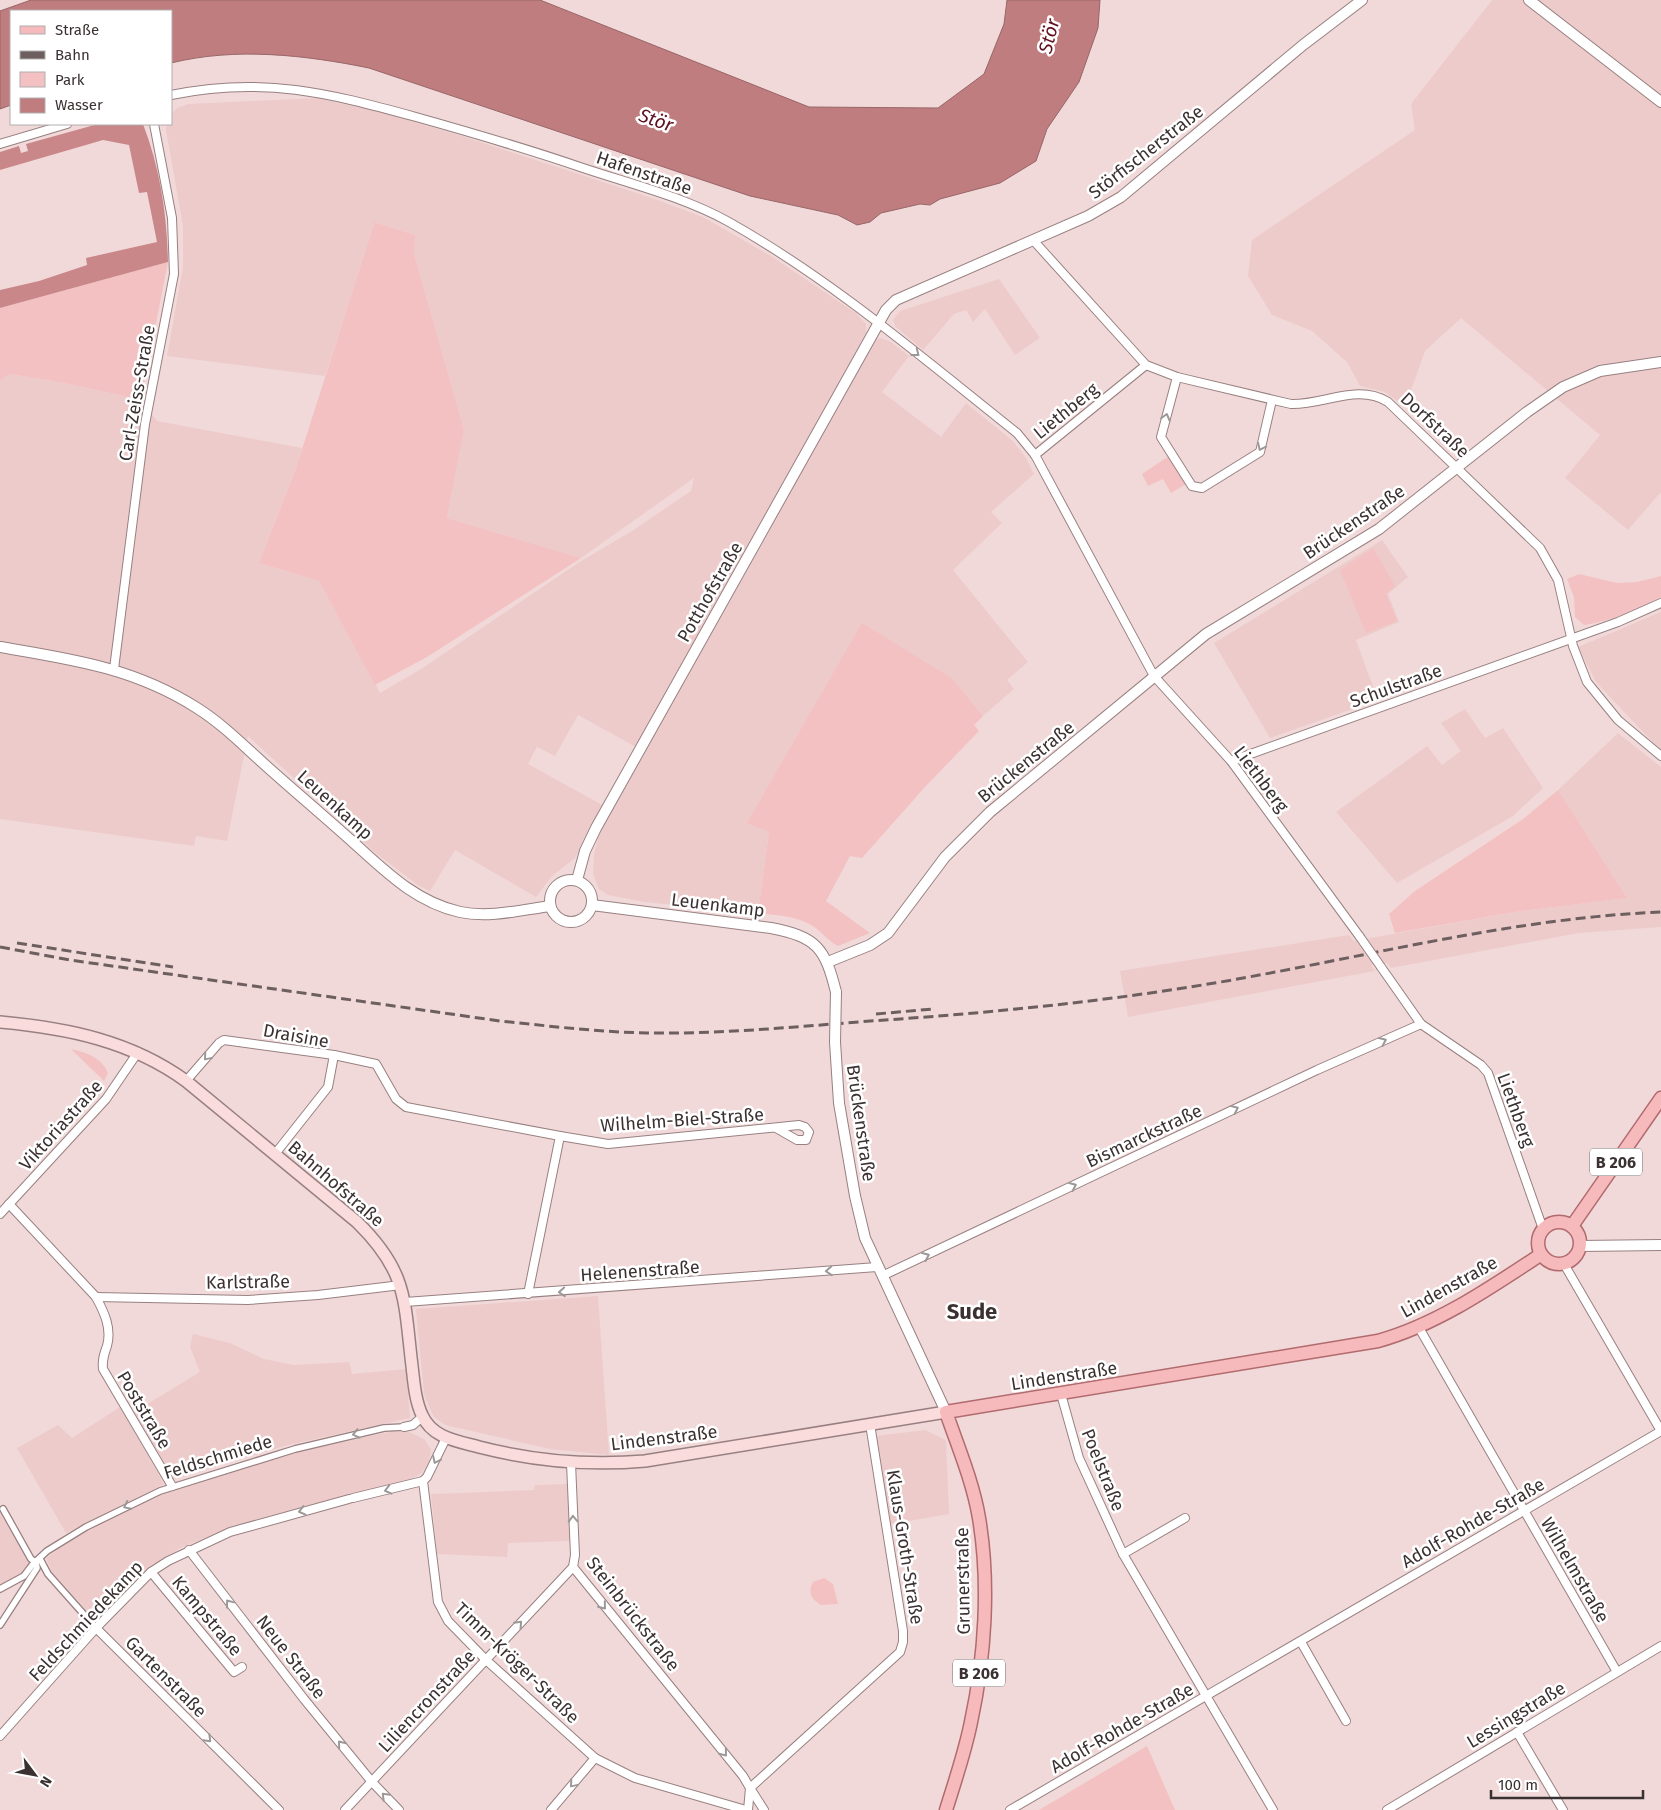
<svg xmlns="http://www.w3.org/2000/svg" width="1661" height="1810" viewBox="0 0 1661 1810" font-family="'Fira Sans',sans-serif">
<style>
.built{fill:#edcbcb}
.green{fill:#f3c1c2}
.forest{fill:#c98789}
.water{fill:#bf7d7f;stroke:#976668}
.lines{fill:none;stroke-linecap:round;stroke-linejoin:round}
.pedestrian-casing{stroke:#988081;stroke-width:8}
.minor-casing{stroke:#988081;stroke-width:10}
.tertiary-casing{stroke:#988081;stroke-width:12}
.secondary-casing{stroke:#988081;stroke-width:14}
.primary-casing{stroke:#b16b6e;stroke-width:15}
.pedestrian{stroke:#fff;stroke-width:5.5}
.minor{stroke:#fff;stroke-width:8}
.tertiary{stroke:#fff;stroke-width:10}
.secondary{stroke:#fadcdd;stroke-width:11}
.primary{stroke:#f6b9bc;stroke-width:12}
.rail{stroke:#6d5f60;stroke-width:3;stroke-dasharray:10 5;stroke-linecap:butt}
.minor-bridge-casing{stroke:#988081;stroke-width:10;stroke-linecap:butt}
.tertiary-bridge-casing{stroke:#988081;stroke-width:12;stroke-linecap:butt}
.minor-bridge{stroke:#fff;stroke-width:8}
.tertiary-bridge{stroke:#fff;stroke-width:10}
.oneway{stroke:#9d9898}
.labels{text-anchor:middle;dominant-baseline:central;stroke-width:5;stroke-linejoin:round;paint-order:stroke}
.shield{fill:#fff;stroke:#766f70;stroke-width:1}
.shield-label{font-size:16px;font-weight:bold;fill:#3b3132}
.street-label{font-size:18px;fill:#3b3132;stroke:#fff}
.water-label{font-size:19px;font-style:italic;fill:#60101e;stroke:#fff}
.district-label{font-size:22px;font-weight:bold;fill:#3b3132;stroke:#fff}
</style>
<rect width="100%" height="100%" fill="#f2d9d9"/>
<g class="built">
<path d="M1492 0H1661V492L1628 530 1565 478 1600 435 1461 318 1425 351 1405 407 1385 392 1360 386 1347 362 1312 331 1272 315 1248 276 1252 240 1415 130 1411 104Z"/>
<path d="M318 98 388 114 465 137 655 199 703 217 771 256 856 313 866 324V333L725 593 714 606 636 747 578 715 555 756 537 747 528 764 604 806 575 858 552 876 536 897 455 850 430 891 419 886 373 851 248 736 227 841 196 836 194 846 0 819V380L10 374 65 383 141 400 157 421 302 448 295 471 259 563 319 581 380 693 421 669 578 563 632 531 691 491 694 478 581 558 447 518 464 430 414 254 415 235 376 222 325 376 167 356 183 267V226L166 130 167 124H171V114L177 108 188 104Z"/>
<path d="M999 279 1040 338 1015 355 985 309 973 322 966 310 954 314 923 350 895 326 893 320 900 311Z"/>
<path d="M880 338 891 342 909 356 882 392 941 437 966 403 1013 441 1026 458 1034 474 991 512 1002 523 953 570 1028 662 1007 680 1014 689 983 716 953 679 748 823 769 832 758 913 644 902 608 895 599 889 593 874 594 855 600 829 721 611 732 597 767 535 872 342Z"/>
<path d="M1382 540 1408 577 1388 594 1399 622 1356 640 1378 700 1270 738 1214 643Z"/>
<path d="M1661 612V751L1596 682 1578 647Z"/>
<path d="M1465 709 1485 738 1503 728 1543 788 1513 816 1397 883 1336 812 1427 746 1442 765 1461 751 1441 723Z"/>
<path d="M1618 733 1661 767V927L1579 933 1391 968 1387 963 1371 965 1375 971 1128 1017 1120 971 1349 935 1354 941 1521 911 1627 898 1558 790Z"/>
<path d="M598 1296 609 1455 550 1449 445 1425 434 1417 424 1395 416 1309Z"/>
<path d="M193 1334 230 1343 264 1359 294 1365 349 1362 352 1374 406 1369 410 1418 288 1445 174 1479 134 1412 200 1372 190 1347Z"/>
<path d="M120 1407 164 1484 66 1533 17 1448 58 1425 72 1438Z"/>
<path d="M925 1430 946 1440 949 1514 891 1524 876 1436Z"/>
<path d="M393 1431 409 1432 424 1439 431 1449 429 1461 422 1473 409 1480 231 1527 180 1548 144 1573 96 1621 52 1572 46 1558 87 1528 157 1494 233 1469 310 1449Z"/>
<path d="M568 1484 570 1541 508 1543 507 1557 437 1554 431 1494 534 1490 535 1485Z"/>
<path d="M0 1507 32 1562 23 1575 0 1588Z"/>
</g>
<g class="green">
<path d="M375 222 415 235 414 254 464 430 447 518 581 558 427 657 375 685 319 581 259 563 295 471Z"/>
<path d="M168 262 141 400 65 383 10 374 0 380V308Z"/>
<path d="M1169 456 1186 484 1171 493 1163 479 1148 486 1142 474Z"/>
<path d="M1373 548 1395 586 1386 594 1397 621 1366 633 1340 570Z"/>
<path d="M1579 574 1617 583 1637 582 1661 576V597C1638 610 1611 621 1584 625L1575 617 1574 597 1567 579Z"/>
<path d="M862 623 953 679 983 716 974 725 979 731 925 787 862 858 850 856 826 901 870 933 838 946C828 941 822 932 813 926 798 916 776 915 758 913L769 832 747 823Z"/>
<path d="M1558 790 1627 898 1521 911 1395 933 1389 914 1415 891 1523 819Z"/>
<path d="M71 1049C87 1053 101 1057 108 1073L104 1081Z"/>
<path d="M824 1578 833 1584 838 1604 821 1605C812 1600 807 1592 813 1582Z"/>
<path d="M1147 1746 1175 1810H1039Z"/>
</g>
<path class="forest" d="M98 124H143C160 168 167 214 168 262L0 308V290L39 281 87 265 86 258 157 242 147 192 139 193 129 145 103 140 0 170V152L19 146 21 153 28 151 26 144Z"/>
<path class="water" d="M31 0H540L809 107 938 108 984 74 1004 24 1007 0H1100L1098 28 1079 82 1047 129 1036 161 1000 183 940 199 930 205 920 204 881 213 870 222 857 225 838 215 750 196 369 68C305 55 236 47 171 63V11H11V105L0 109V11Z"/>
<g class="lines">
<defs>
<g id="pedestrian">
<path d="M3 1509 31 1559 36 1562"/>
<path d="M40 1559 48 1574 96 1628"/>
<path d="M0 1589 24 1576 33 1564 47 1551 86 1527 160 1491 295 1449 384 1428 404 1427"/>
<path d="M0 1625 37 1568 36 1562"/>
</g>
<g id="minor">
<path d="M171 95C263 76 329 93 416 117 473 133 528 149 583 168 631 184 684 197 729 222 832 280 924 359 1017 433L1035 455"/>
<path d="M0 144 67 124"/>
<path d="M1033 240 1146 365 1177 377 1291 404C1324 405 1358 383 1388 402L1540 548 1558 580 1573 646 1587 682 1618 720 1661 756"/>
<path d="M1146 365 1035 455 1154 676 1231 761 1360 937"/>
<path d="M1177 377 1161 437 1192 486 1202 488 1260 452 1272 400"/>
<path d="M114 669 145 424 174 274 172 218 154 124"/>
<path d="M1231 761 1618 622 1661 603"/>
<path d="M1381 967 1421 1024 1481 1065 1488 1073 1543 1229"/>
<path d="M334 1055 376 1064 396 1099 406 1107 560 1136 528 1294"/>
<path d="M186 1081 219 1043 224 1040 334 1055 328 1087 275 1154"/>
<path d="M560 1136 608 1144 799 1125 805 1127 809 1132 806 1140H797L776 1128"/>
<path d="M9 1204 96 1297C104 1312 112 1328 107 1346 104 1354 102 1360 103 1369L172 1486"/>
<path d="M0 1214 106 1099 138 1052"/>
<path d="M1564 1264 1661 1431"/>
<path d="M882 1276 1317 1070 1421 1024"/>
<path d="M96 1297 248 1300 318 1295 401 1285"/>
<path d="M405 1302 877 1267"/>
<path d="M1418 1326 1617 1672"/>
<path d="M1061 1394 1079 1458 1123 1554 1273 1810"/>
<path d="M404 1427 413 1425 422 1417"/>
<path d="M446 1438 427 1477 423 1481 438 1602 448 1621 486 1660 595 1758 635 1778 746 1810"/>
<path d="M571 1463 575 1555 573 1567 743 1776 750 1788 748 1810"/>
<path d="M353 1498 423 1481"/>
<path d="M189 1550 304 1699 372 1782 399 1810"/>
<path d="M1123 1554 1185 1518"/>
<path d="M151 1572 234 1672 242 1667"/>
<path d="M96 1628 279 1810"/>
<path d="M1301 1642 1346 1721"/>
<path d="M1517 1732 1563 1810"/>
<path d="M0 1736 96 1628 151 1572 168 1561 230 1532 349 1499"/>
<path d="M345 1810 573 1567"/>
<path d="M551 1810 595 1758"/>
<path d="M764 1810 750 1788 900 1652 903 1642V1631L870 1424"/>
<path d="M1010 1810 1661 1431"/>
<path d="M1387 1810 1661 1646"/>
</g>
<g id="tertiary">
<path d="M1529 0 1661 102"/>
<path d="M0 647C71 659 135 668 197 708 221 723 242 744 263 763 293 790 324 816 354 843 386 872 416 902 460 912 489 918 521 910 550 906"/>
<circle cx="571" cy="901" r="21"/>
<path d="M577 880 585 851 596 828 886 310 896 300 1088 216 1121 197 1303 45 1362 0"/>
<path d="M592 905 771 928C817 937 825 948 836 992"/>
<path d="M828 962 870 945 888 933 945 857 990 812 1206 634 1379 529 1527 412 1563 387 1600 371 1661 362"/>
<path d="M835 1042 839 1103 855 1196 865 1238 946 1412"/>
<path d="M1580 1246 1661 1245"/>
</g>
<path id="secondary" d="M0 1022C67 1028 131 1041 186 1081L357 1222C408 1272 404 1300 412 1366 414 1383 415 1400 422 1415 432 1438 457 1441 479 1447 534 1461 588 1466 645 1461L946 1412"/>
<g id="primary">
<circle cx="1559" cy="1243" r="21"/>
<path d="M1572 1226 1661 1098"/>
<path d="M946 1810C955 1781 965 1752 971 1722 985 1657 990 1584 979 1518 973 1482 958 1447 946 1412L1378 1341C1436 1325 1490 1288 1540 1255"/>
</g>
</defs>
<use href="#pedestrian" class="pedestrian-casing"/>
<use href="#minor" class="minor-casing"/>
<use href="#tertiary" class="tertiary-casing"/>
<use href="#secondary" class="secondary-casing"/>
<use href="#primary" class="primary-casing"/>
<use href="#pedestrian" class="pedestrian"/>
<use href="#minor" class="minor"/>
<use href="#tertiary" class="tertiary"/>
<use href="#secondary" class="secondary"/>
<use href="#primary" class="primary"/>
<g class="rail">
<path d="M17 943 173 967"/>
<path d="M0 947 70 960 500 1021C549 1026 598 1032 647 1033 721 1034 795 1027 870 1021 991 1013 1112 1001 1232 980 1374 955 1516 918 1661 912"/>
<path d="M876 1014 933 1009"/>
</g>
<defs>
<path id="minor-bridge" d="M1360 937 1381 967"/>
<path id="tertiary-bridge" d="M835 1042 836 992"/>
</defs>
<use href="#minor-bridge" class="minor-bridge-casing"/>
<use href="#tertiary-bridge" class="tertiary-bridge-casing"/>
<use href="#minor-bridge" class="minor-bridge"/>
<use href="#tertiary-bridge" class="tertiary-bridge"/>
</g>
<defs><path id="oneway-chevron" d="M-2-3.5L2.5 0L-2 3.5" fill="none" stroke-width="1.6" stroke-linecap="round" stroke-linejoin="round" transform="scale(1.25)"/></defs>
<g class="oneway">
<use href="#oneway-chevron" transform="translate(916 353) rotate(38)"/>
<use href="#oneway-chevron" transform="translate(1166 417) rotate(-75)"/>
<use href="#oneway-chevron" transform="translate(1261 447) rotate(115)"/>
<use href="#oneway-chevron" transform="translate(1383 1041) rotate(-24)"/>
<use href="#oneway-chevron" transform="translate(207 1057) rotate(130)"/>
<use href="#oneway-chevron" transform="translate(1235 1109) rotate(-25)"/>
<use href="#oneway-chevron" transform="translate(1073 1186) rotate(-25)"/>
<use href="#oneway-chevron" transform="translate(926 1256) rotate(-25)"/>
<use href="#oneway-chevron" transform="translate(829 1271) rotate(176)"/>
<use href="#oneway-chevron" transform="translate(562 1292) rotate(176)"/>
<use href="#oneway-chevron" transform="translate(356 1434) rotate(167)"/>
<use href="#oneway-chevron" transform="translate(436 1460) rotate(115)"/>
<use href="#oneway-chevron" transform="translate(388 1490) rotate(166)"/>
<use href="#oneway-chevron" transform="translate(127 1506) rotate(154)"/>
<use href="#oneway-chevron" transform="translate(302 1511) rotate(166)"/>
<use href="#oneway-chevron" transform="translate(573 1519) rotate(-92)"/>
<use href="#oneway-chevron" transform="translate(229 1603) rotate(-127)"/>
<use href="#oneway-chevron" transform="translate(603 1606) rotate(51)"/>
<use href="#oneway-chevron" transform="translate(519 1624) rotate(-47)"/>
<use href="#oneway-chevron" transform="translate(208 1739) rotate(45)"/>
<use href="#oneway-chevron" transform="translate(341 1744) rotate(-129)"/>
<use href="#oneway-chevron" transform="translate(724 1753) rotate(51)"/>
<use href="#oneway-chevron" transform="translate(573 1784) rotate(130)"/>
<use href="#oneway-chevron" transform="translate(385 1796) rotate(-135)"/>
</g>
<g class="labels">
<g class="shield">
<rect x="1590" y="1148.5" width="52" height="27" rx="4"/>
<rect x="953" y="1659.5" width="52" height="27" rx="4"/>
</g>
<g class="shield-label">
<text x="1616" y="1162">B 206</text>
<text x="979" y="1673">B 206</text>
</g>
<g class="street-label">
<text transform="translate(1146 152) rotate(-38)">Störfischerstraße</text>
<text transform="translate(644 173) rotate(19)">Hafenstraße</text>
<text transform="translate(137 393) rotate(-80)">Carl-Zeiss-Straße</text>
<text transform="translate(1066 411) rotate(-39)">Liethberg</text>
<text transform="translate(1435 425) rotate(43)">Dorfstraße</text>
<text transform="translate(1354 522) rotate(-34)">Brückenstraße</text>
<text transform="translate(710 592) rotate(-60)">Potthofstraße</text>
<text transform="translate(1396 686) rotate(-20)">Schulstraße</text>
<text transform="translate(1026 762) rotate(-39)">Brückenstraße</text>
<text transform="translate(1261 779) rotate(53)">Liethberg</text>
<text transform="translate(335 805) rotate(42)">Leuenkamp</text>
<text transform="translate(718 905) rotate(7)">Leuenkamp</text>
<text transform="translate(296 1036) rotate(10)">Draisine</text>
<text transform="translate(1516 1110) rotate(70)">Liethberg</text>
<text transform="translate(682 1120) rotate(-4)">Wilhelm-Biel-Straße</text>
<text transform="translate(861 1123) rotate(82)">Brückenstraße</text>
<text transform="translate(61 1125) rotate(-48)">Viktoriastraße</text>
<text transform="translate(1144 1136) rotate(-25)">Bismarckstraße</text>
<text transform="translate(336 1184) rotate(41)">Bahnhofstraße</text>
<text transform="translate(640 1271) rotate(-4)">Helenenstraße</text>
<text transform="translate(248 1282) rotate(-1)">Karlstraße</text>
<text transform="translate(1449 1287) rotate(-29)">Lindenstraße</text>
<text transform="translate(1064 1376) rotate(-9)">Lindenstraße</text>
<text transform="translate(144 1410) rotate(59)">Poststraße</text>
<text transform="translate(664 1438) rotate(-7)">Lindenstraße</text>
<text transform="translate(218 1457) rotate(-17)">Feldschmiede</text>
<text transform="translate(1103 1470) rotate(68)">Poelstraße</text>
<text transform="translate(1473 1523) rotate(-30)">Adolf-Rohde-Straße</text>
<text transform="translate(905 1547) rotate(81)">Klaus-Groth-Straße</text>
<text transform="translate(1575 1570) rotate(60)">Wilhelmstraße</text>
<text transform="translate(963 1581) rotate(-91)">Grunerstraße</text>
<text transform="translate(633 1614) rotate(52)">Steinbrückstraße</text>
<text transform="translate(207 1616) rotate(50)">Kampstraße</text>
<text transform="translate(86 1621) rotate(-47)">Feldschmiedekamp</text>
<text transform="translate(291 1657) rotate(52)">Neue Straße</text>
<text transform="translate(517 1663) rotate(44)">Timm-Kröger-Straße</text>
<text transform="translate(166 1677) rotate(45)">Gartenstraße</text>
<text transform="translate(427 1701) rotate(-47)">Liliencronstraße</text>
<text transform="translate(1516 1715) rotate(-31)">Lessingstraße</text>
<text transform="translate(1122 1728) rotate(-30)">Adolf-Rohde-Straße</text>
</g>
<g class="water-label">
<text transform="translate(1049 36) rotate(-76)">Stör</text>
<text transform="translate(656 120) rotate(19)">Stör</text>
</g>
<g class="district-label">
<text x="972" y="1311">Sude</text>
</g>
</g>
<rect x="10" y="10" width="162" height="115" fill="#ffffff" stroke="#b1adad"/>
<rect x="20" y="26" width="25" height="8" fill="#f6b9bc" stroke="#b1adad"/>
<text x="55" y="35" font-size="15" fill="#3b3132">Straße</text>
<rect x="20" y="51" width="25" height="8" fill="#6d5f60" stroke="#b1adad"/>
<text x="55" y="60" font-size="15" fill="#3b3132">Bahn</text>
<rect x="20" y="72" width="25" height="15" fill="#f3c1c2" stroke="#b1adad"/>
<text x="55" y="85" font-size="15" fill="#3b3132">Park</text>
<rect x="20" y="98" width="25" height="15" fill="#bf7d7f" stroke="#b1adad"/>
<text x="55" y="110" font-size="15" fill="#3b3132">Wasser</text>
<g transform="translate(35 1775) rotate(122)" stroke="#ffffff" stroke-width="4" paint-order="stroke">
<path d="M0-4L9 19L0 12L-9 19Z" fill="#3b3132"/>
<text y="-8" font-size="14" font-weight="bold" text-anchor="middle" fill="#3b3132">N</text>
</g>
<path d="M1491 1790v8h152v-8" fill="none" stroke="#3b3132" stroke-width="2.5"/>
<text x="1498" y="1790" font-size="15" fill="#3b3132" stroke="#ffffff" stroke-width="4" paint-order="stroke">100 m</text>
</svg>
